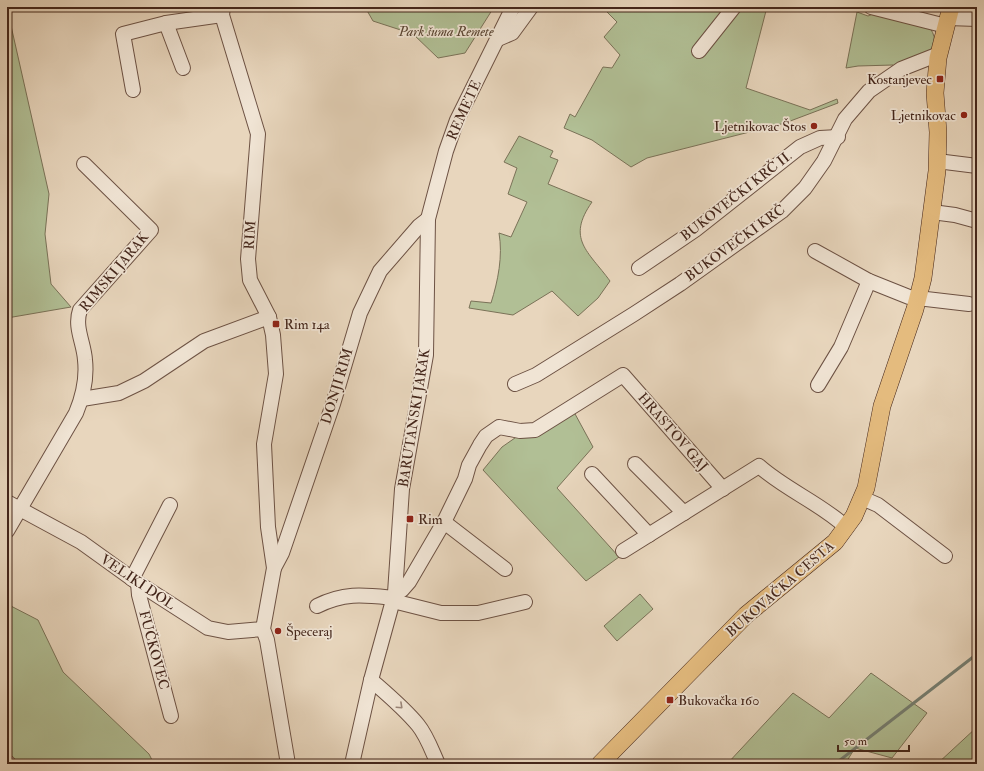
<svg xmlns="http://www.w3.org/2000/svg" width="984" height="771" viewBox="0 0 984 771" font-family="'IM FELL Double Pica',serif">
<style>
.green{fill:#b1bf95;stroke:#7a7258}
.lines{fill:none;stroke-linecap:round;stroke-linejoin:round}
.stream{stroke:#767f72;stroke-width:3}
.minor-casing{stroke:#6d5244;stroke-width:16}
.major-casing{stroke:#44261b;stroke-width:18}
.minor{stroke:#f0e4d4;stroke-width:14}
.major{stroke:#e4bb7e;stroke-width:17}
.oneway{stroke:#9a8578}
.poi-dot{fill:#8f2418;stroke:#f0e4d4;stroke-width:1.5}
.labels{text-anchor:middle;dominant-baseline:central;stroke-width:3.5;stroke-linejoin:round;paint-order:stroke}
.park-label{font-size:14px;font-style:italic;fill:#5a4533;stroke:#f0e4d4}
.poi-label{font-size:14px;fill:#44261b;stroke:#f0e4d4;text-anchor:start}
.street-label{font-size:14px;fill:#44261b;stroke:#f0e4d4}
</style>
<rect width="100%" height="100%" fill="#e8d6bd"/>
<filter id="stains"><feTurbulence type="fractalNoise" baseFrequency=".005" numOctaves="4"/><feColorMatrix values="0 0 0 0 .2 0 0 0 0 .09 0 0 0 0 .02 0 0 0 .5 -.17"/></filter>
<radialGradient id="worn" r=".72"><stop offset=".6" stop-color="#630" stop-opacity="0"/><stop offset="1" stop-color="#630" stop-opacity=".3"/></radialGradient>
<g class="green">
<path d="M365 7H494L465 53 438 58 413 34 373 21Z"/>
<path d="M606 7H730L694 52 697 59 709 42 737 7H767L746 88 810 110 837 99 838 103 785 123 647 158 631 167 592 140 564 128 570 114 575 117 603 67 612 68 620 55 604 37 617 22 604 9Z"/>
<path d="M7 8 49 194 45 234 51 284 71 307 7 318Z"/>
<path d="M857 12 868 16 875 13 930 28C947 53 912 61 895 69L893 65 858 66 846 68Z"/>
<path d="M519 136 553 151 550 157 558 160 548 184 592 202C566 239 588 251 610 281L598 298 578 316 552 291 513 315 469 308 471 301 491 303C498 281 503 256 499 233L511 237 527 202 508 194 517 168 504 162Z"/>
<path d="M568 401 593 447 557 488 619 557 586 581 483 470 502 447Z"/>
<path d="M640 594 653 609 617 641 604 626Z"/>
<path d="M7 604 38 620 63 672 149 754 154 764H14L7 755Z"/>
<path d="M871 673 927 713 892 758 855 748 845 764H727L793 693 829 718Z"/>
<path d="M977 727V764H937Z"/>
</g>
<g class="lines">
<path class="stream" d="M835 764 977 654"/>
<defs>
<g id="minor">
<path d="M223 7 222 15 258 134 248 259 250 280 269 317 273 335 276 374 264 444 268 527 274 568 263 629 267 640 288 764"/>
<path d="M871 7 946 26"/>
<path d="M948 18 977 19"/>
<path d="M166 23 183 68"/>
<path d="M498 39 512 33 531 7"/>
<path d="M699 51 734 7"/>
<path d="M133 90 123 34 166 23 222 15"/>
<path d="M937 161 977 166"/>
<path d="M932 212 955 215 977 221"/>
<path d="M815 251 869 281 909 297 969 304"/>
<path d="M639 268 695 230 800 147 820 138 838 137"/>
<path d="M515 384 536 375 634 314 680 284 782 211 805 188 824 161 845 119 869 91 901 69 939 54"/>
<path d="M818 385 841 347 869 281"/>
<path d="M82 399 119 393 144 381 204 341 269 317"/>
<path d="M635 464 684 513"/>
<path d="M592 474 649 535"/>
<path d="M862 498 878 505 945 556"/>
<path d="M7 502 81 542 138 583 208 628 228 632 263 629"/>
<path d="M444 522 505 569"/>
<path d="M7 531 76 413C83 396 87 378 85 360 84 343 74 327 80 310L151 230 84 164"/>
<path d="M623 551 759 466C786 490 820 503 846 527"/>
<path d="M274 568 282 553 333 404 360 313 380 271 419 226 428 219"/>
<path d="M132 579 170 505"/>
<path d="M138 583 139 595 171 716"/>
<path d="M395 593 402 590 409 582 444 522 465 479 469 465 480 445 486 436 499 427 520 431 535 430 623 375 723 489"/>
<path d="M393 601 441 613H478L525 602"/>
<path d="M317 606C345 592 364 595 394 598"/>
<path d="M371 680C387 694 404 708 418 725 427 736 432 751 438 764"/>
<path d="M7 762 9 764"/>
<path d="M352 764 371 680 395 593 402 489 426 355 428 219 446 151 457 120 513 7"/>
</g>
<path id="major" d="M600 764 746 615 835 542 854 516 866 488 882 406 915 309 923 278 937 171 938 132 935 93 938 58 951 7"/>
</defs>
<use href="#minor" class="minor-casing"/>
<use href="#major" class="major-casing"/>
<use href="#minor" class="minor"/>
<use href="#major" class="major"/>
</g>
<defs><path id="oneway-chevron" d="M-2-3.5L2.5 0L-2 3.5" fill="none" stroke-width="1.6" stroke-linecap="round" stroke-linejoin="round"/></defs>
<use class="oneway" href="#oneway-chevron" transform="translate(400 706) rotate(43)"/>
<g class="poi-dot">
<rect x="936" y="75" width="8" height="8" rx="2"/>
<circle cx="964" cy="115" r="4"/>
<circle cx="814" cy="126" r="4"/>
<rect x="272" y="320" width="8" height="8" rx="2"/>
<rect x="406" y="515" width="8" height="8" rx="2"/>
<circle cx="278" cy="631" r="4"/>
<rect x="666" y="696" width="8" height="8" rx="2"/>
</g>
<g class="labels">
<g class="park-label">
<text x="446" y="31">Park šuma Remete</text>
</g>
<g class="poi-label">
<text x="932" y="79" text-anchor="end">Kostanjevec</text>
<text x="956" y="115" text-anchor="end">Ljetnikovac</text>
<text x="806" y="126" text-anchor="end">Ljetnikovac Štos</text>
<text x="284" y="324">Rim 14a</text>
<text x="418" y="519">Rim</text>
<text x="286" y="631">Špeceraj</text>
<text x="678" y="700">Bukovačka 160</text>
</g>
<g class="street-label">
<text transform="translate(464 110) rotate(-66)">REMETE</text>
<text transform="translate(736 196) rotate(-38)">BUKOVEČKI KRČ II.</text>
<text transform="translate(250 235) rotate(-86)">RIM</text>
<text transform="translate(735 243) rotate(-36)">BUKOVEČKI KRČ</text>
<text transform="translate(114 272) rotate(-50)">RIMSKI JARAK</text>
<text transform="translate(337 386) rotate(-73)">DONJI RIM</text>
<text transform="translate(414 418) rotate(-81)">BARUTANSKI JARAK</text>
<text transform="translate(673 432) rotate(49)">HRASTOV GAJ</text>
<text transform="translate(138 582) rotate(34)">VELIKI DOL</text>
<text transform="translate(780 589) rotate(-41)">BUKOVAČKA CESTA</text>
<text transform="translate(154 650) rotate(75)">FUČKOVEC</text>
</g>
</g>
<rect width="984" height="771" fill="none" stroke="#e8d6bd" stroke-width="24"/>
<rect x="8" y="8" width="968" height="755" fill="none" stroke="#44261b" stroke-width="2"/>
<rect x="12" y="12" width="960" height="747" fill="none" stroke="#44261b"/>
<path d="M838 745v6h71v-6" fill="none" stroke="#44261b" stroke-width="2"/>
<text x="844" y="745" font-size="12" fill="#44261b" stroke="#f0e4d4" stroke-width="3" paint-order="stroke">50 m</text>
<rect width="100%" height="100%" filter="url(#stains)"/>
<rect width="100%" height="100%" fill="url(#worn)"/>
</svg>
